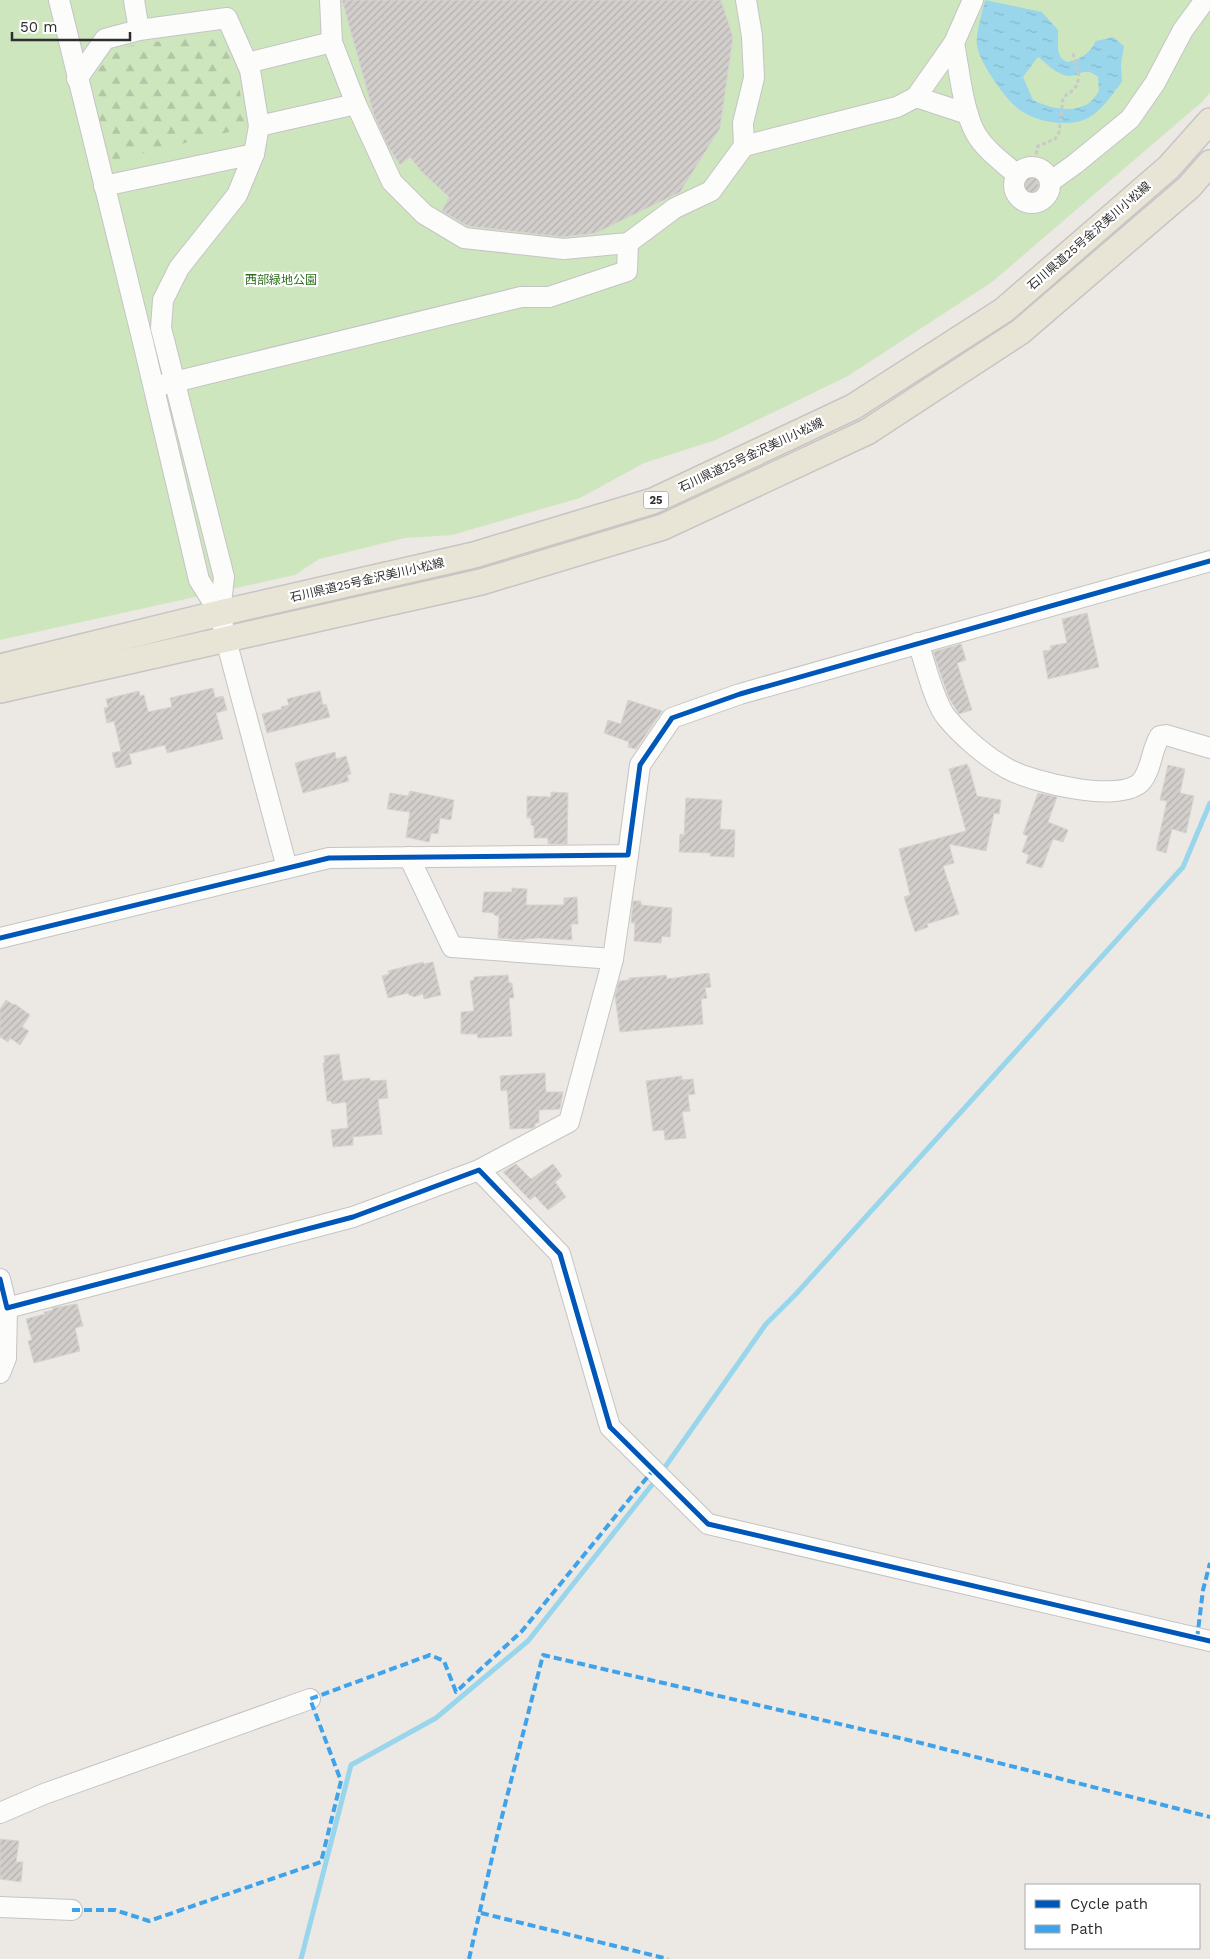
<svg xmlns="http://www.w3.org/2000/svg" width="1210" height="1959" viewBox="0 0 1210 1959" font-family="'Work Sans','Noto Sans JP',sans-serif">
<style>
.grass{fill:#cee6be}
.forest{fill:url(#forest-firs)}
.water{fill:url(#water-ripples);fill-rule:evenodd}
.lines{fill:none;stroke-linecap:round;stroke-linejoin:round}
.stream{stroke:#99d6ec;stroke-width:5}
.building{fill:url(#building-hatch);stroke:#d7d4d0}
.minor-casing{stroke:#c5c4c5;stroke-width:22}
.major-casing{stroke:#c6c5c4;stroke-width:28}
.path{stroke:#c9c9c8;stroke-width:3;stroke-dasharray:4 2.5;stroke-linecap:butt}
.minor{stroke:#fcfcfb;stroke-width:20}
.major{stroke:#e8e4d6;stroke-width:25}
.quiet{stroke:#3ea3eb;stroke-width:4;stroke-dasharray:8 4;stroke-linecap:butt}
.cycleway-casing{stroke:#fff;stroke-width:8}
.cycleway{stroke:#0057b8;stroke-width:5}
.labels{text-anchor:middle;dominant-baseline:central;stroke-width:4.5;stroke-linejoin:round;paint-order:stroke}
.shield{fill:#fff;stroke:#6d6d6d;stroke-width:1}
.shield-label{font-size:11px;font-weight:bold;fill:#2e2e2e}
.street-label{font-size:12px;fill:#2e2e2e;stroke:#fff}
.park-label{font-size:12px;fill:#2c6e1b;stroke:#fff}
</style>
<defs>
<pattern id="forest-firs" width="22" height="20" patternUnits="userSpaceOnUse" patternTransform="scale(1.25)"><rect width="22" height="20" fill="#cee6be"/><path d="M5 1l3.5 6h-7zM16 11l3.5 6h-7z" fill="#b1c6a4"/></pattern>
<pattern id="water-ripples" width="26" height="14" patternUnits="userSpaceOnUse" patternTransform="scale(1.25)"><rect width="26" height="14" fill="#99d6ec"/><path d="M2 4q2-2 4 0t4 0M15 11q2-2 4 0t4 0" fill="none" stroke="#84b8cb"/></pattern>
<pattern id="building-hatch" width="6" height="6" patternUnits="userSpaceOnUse" patternTransform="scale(1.25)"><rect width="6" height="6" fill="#d1cecb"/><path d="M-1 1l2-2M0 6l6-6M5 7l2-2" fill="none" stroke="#b4b1af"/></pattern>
</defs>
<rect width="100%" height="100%" fill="#ece8e4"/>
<path class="grass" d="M0 0H1210V92L1203 101 992 282 848 376 716 440 644 463 580 498 452 535 405 538 319 559 295 575 0 640Z"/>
<path class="forest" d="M204 34C210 37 217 40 221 44 237 60 243 106 245 128L108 162 94 109 97 70 122 47Z"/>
<path class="water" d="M985 0 1042 12 1058 30V50L1061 58 1067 62C1081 59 1090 53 1096 41L1113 37 1124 46 1121 64 1122 82C1112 94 1102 111 1088 118 1068 129 1031 121 1015 106 1003 95 979 62 977 45 975 36 983 10 985 0ZM1038 57C1046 63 1054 72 1064 75 1079 80 1082 64 1098 77L1099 91C1096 95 1093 100 1089 103 1072 114 1049 108 1033 100L1023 77Z"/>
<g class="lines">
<g class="stream">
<path d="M665 1467 766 1324 795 1295 1183 867 1210 803"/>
<path d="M301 1959 351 1765 436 1718 528 1641 655 1481"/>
</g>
</g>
<g class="building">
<path d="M342 0H721L733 37 720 128 680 192 596 233 563 237 468 226 442 211 449 197 422 172 410 157 400 165 388 146 374 115Z"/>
<path d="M1029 176 1038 178V184L1042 191 1036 198 1025 193 1022 186 1026 182Z"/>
<path d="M1087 613 1099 667 1048 679 1043 651 1051 650 1050 646 1067 643 1062 619Z"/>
<path d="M961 644 966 660 957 663 972 710 959 714 949 698 933 652Z"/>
<path d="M213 688 215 698 223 696 227 710 216 713 223 739 167 753 165 745 129 754 132 764 116 768 112 753 121 751 114 721 107 723 104 708 108 707 106 699 139 691 140 696 144 695 148 712 172 707 170 698Z"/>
<path d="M320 691 323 705 326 704 330 717 267 733 262 714 282 709 281 707 289 705 287 699Z"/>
<path d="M628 700 662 711 636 749 628 747 629 742 604 733 608 720 621 724Z"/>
<path d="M335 752 336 759 346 756 351 774 347 775 349 781 303 793 295 763Z"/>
<path d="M967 764 968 767H969L977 796 1001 800 999 814 994 813 986 851 949 844 954 863 943 866 959 914 927 924 928 927 915 932 904 897 910 895 899 849 966 831 949 769Z"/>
<path d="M1168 765 1185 769 1180 793 1194 796 1186 833 1172 829 1166 853 1156 850 1167 801 1160 800Z"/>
<path d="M410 791 454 800 451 820 440 818 438 834 431 833 429 842 406 837 410 812 387 809 390 793 408 796Z"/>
<path d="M551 792 568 793 567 844H548V838H534V826L531 825V818H527V796L551 797Z"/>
<path d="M1038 793 1057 797 1048 822 1068 830 1063 842 1053 839 1042 868 1026 863 1029 855 1022 852 1028 836 1023 834Z"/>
<path d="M686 798 722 800 720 829 735 830 734 857 710 856 711 853 679 852 680 834 684 835Z"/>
<path d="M512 888 527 889 526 905H564V898L577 897 578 924H571L572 940 539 938 524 939V940L498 938 499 916 494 915V913L482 912 484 892H512Z"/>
<path d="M633 901H641V905L672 908 670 937 662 936 661 943 634 941 635 923H631Z"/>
<path d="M423 962 424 964 433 962 441 995 424 999 423 994 413 997 412 995 410 996 408 993 388 998 382 976 389 974 388 971Z"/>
<path d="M709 973 711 987 705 988 707 998 701 999 703 1024 620 1032 615 996 619 981 629 980V978L658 976 666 975 667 979Z"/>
<path d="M508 975 509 983H512L514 998H509L512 1036 478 1038 477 1034H461V1012L474 1011 470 981 474 980V977Z"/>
<path d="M6 1000 14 1005 15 1004 30 1015 22 1027 29 1031 20 1045 10 1038 8 1042 0 1037V1009Z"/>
<path d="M339 1054 343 1081 369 1078 371 1081 386 1080 388 1098 378 1099 382 1134 353 1137V1145L333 1147 331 1130 348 1128 346 1102 332 1104 331 1101H327L323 1063H325L324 1056Z"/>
<path d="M545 1073 546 1092H563L560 1109 539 1110V1123H535V1127L533 1128 510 1129 507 1090 501 1091 500 1076Z"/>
<path d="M682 1076V1080L693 1079 695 1094 688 1095 690 1111 682 1112 686 1138 665 1140 664 1130 653 1131 646 1081Z"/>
<path d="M516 1164 531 1179 553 1164 562 1176 555 1182 566 1197 548 1210 535 1196 530 1200 503 1172Z"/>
<path d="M77 1304 83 1326 75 1328 80 1351 34 1363 28 1341 32 1340 26 1319 45 1314 44 1312 53 1310 52 1308Z"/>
<path d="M0 1839 19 1841 16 1862H23L21 1882 0 1879Z"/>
</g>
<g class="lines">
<defs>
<g id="minor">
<path d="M59 0 143 342 199 580 220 613"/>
<path d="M134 0 139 30"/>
<path d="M330 0 332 42 356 104 392 182 424 214 464 238 564 249 628 243 675 208 711 191 744 146 743 123 754 78 752 36 746 0"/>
<path d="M954 43C959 68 963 112 976 134 986 151 1003 162 1017 175"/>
<path d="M247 63 332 42"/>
<path d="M77 79 105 39 139 30 227 18 250 70 259 126 254 154 237 195 179 268 163 300 161 328 224 577 220 613 226 640 287 868"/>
<path d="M916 97 968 114"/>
<path d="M259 126 356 104"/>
<path d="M744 146 897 107 916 97 954 43 973 0"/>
<circle cx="1032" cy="185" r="18"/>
<path d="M1050 182 1075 164 1130 119 1155 83 1183 30 1205 0"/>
<path d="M104 186 254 154"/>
<path d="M162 385 521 297H549L627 271 628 243"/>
<path d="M918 643C925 662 934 703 947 718 963 737 986 757 1008 769 1032 782 1119 804 1141 782 1152 769 1151 750 1160 736L1166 735 1210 748"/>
<path d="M409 857 452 947 613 959 569 1122 479 1170"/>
<path d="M0 938 329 858 628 855 640 765 672 718 740 694 1210 561"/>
<path d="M613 959 628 855"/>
<path d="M0 1279 7 1308 353 1217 479 1170 560 1254 610 1427 708 1524 1210 1641"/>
<path d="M0 1373 6 1358 7 1308"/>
<path d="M0 1813 44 1794 310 1699"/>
<path d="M0 1907 72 1910"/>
</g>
<g id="major">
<path d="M0 667 220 613 474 555 653 501 853 407 1004 310 1169 167 1210 121"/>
<path d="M0 690 481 582 663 527 867 432 1020 332 1189 187 1210 163"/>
</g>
</defs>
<use href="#minor" class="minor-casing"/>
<use href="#major" class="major-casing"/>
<path class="path" d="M1033 167 1038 146 1055 139 1059 133 1063 98C1066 94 1069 94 1072 91 1084 81 1076 65 1073 53"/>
<use href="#minor" class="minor"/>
<use href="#major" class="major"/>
<g class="quiet">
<path d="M1197 1639 1203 1590 1210 1563"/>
<path d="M72 1910H115L149 1921 321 1862 341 1781 310 1699 430 1655 444 1661 456 1692 522 1631 654 1469"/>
<path d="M481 1913 668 1959"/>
<path d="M469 1959 497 1836 543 1655 921 1743 1210 1817"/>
</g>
<defs>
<g id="cycleway">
<path d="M0 938 329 858 628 855 640 765 672 718 740 694 1210 561"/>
<path d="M0 1279 7 1308 353 1217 479 1170 560 1254 610 1427 708 1524 1210 1641"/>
</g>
</defs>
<use href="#cycleway" class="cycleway-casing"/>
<use href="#cycleway" class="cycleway"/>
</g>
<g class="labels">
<rect class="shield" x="643.5" y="491.5" width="25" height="17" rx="4"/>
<g class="shield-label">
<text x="656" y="500">25</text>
</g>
<g class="street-label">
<text transform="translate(1089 236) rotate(-41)">石川県道25号金沢美川小松線</text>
<text transform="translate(751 455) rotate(-25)">石川県道25号金沢美川小松線</text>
<text transform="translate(367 580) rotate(-13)">石川県道25号金沢美川小松線</text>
</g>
<g class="park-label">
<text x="281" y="280">西部緑地公園</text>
</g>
</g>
<rect x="1025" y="1884" width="175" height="65" fill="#ffffff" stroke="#ababab"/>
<rect x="1035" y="1900" width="25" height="8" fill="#0057b8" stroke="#ababab"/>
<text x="1070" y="1909" font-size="15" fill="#2e2e2e">Cycle path</text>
<rect x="1035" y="1925" width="25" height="8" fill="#3ea3eb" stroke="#ababab"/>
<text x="1070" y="1934" font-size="15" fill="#2e2e2e">Path</text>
<path d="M12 32v8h118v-8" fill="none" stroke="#2e2e2e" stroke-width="2.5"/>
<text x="20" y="32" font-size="15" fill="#2e2e2e" stroke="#ffffff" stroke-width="4" paint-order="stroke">50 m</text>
</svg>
